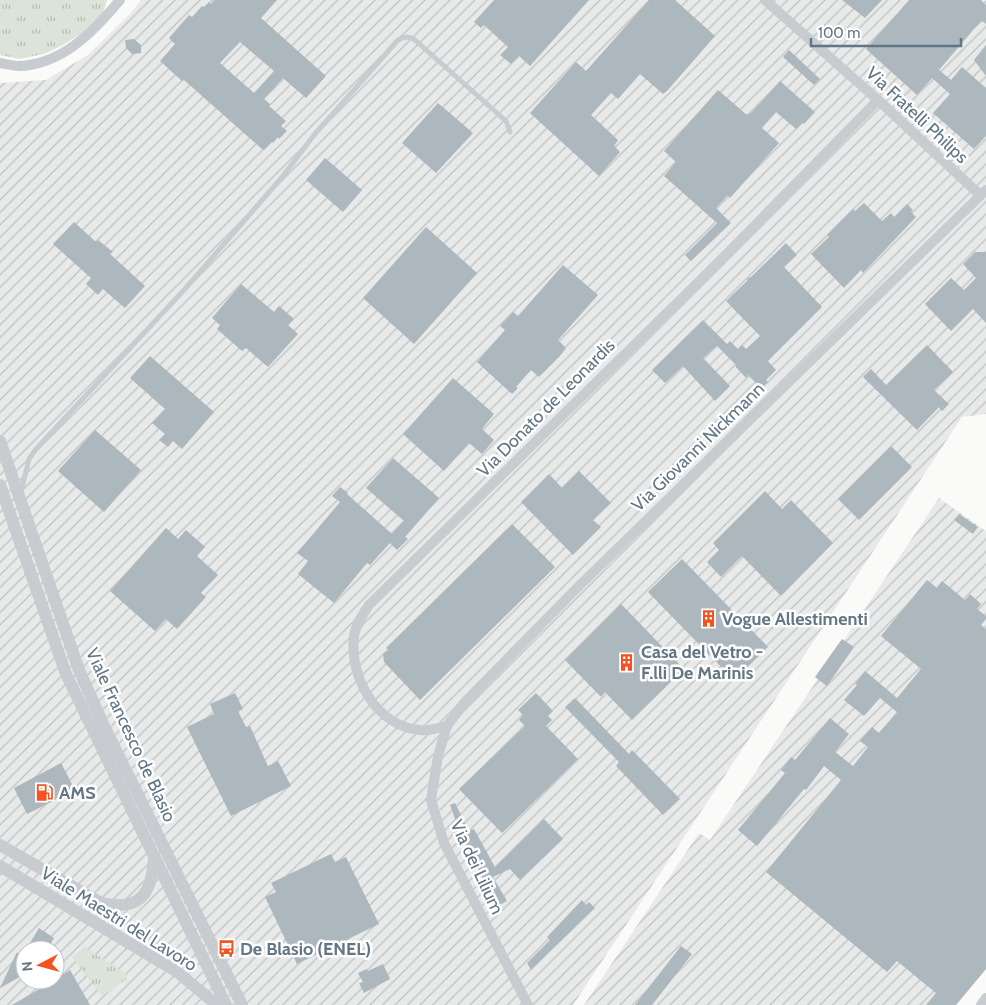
<svg xmlns="http://www.w3.org/2000/svg" width="986" height="1005" viewBox="0 0 986 1005" font-family="Cabin,sans-serif">
<style>
.industrial{fill:url(#industrial-furrows);fill-rule:evenodd}
.grass{fill:url(#grass-tufts)}
.building{fill:#adb7be;fill-rule:evenodd}
.lines{fill:none;stroke-linecap:round;stroke-linejoin:round}
.service{stroke:#c8ccd0;stroke-width:5}
.minor{stroke:#c8ccd0;stroke-width:10}
.tertiary{stroke:#c8ccd0;stroke-width:12}
.labels{text-anchor:middle;dominant-baseline:central;stroke-width:5;stroke-linejoin:round;paint-order:stroke}
.street-label{font-size:18px;fill:#627686;stroke:#fff}
.poi-label{font-size:18px;font-weight:bold;fill:#627686;stroke:#fff;text-anchor:start}
</style>
<defs>
<pattern id="industrial-furrows" width="10" height="10" patternUnits="userSpaceOnUse" patternTransform="scale(1.25)"><rect width="10" height="10" fill="#e8e9e9"/><path d="M-1 1l2-2M0 10L10 0M9 11l2-2" fill="none" stroke="#bfc1c2"/></pattern>
<pattern id="grass-tufts" width="24" height="20" patternUnits="userSpaceOnUse" patternTransform="scale(1.25)"><rect width="24" height="20" fill="#dce3d8"/><path d="M3 7l-1-3M5 7V3M7 7l1-3M15 17l-1-3M17 17v-4M19 17l1-3" fill="none" stroke="#b6bdb5"/></pattern>
</defs>
<rect width="100%" height="100%" fill="#fafaf8"/>
<g class="industrial">
<path d="M141 0H986V414L962 417 573 1005H0V83L46 80 88 55 129 15ZM25 950H55V980H25Z"/>
<path d="M939 498 986 531V968L956 1005H584L699 833 710 840Z"/>
</g>
<g class="grass">
<path d="M0 0H107L103 13 82 33 63 45 44 54 19 59 0 55Z"/>
<path d="M85 947 126 974 127 979 102 996 72 957Z"/>
</g>
<g class="building">
<path d="M214 0H277L261 18 326 76 306 98 283 78 264 99 270 104 269 106 286 121 281 126 287 131 279 139 278 137 273 143 272 142 264 150 262 149 184 80 182 81 160 61 175 44 169 38 189 15 192 17 202 6 204 7 209 2 211 4ZM240 42 274 71 254 93 220 63Z"/>
<path d="M494 0H589L530 66 519 56 511 64 500 55 508 47 484 25 481 28 474 22Z"/>
<path d="M649 0H675L715 36 667 91 663 94 640 74 618 99 611 93 591 115 618 140 614 146 620 152 599 176 530 113 576 62 586 71Z"/>
<path d="M842 0H882L865 18Z"/>
<path d="M909 0H981L986 5V24L982 21 974 29 939 70 951 80 962 67 986 88V136L974 149 933 113 950 94 932 78 917 95 866 49Z"/>
<path d="M134 39 141 45V53L132 54 126 48 125 40Z"/>
<path d="M986 45V76L974 60Z"/>
<path d="M789 50 820 79 814 85 783 57Z"/>
<path d="M780 81 815 112 804 124 802 123 796 129 776 112 762 128 779 143 730 198 728 195 716 208 731 223 691 261 685 255 717 223 664 176 676 162 664 151 718 90 747 115 752 112Z"/>
<path d="M438 103 473 133 436 173 402 143Z"/>
<path d="M325 158 362 190 343 212 306 180Z"/>
<path d="M864 203 882 221 891 213 894 217 907 204 913 210 911 212 916 217 863 273 861 270 844 288 811 254 829 237 827 235 853 209 855 211Z"/>
<path d="M74 222 96 242 98 240 113 252 110 254 145 286 125 308 103 289 98 295 86 284 91 278 53 244Z"/>
<path d="M426 227 477 273 414 344 363 298Z"/>
<path d="M786 243 797 255 784 267 822 307 768 361 776 370 766 380 768 382 761 388 748 375 746 378 735 366 736 365 717 346 703 358 730 386 715 401 683 366 665 383 652 370 703 320 727 344 730 341 738 349 742 345 746 349 760 336 726 301 747 281 748 278 751 277Z"/>
<path d="M975 252H986V323L973 309 951 331 925 304 951 278 964 290 976 278 963 264Z"/>
<path d="M563 265 598 295 558 340 566 348 560 356 539 377 531 370 516 387 518 388 512 394 477 362 505 330 500 326 513 312 518 316Z"/>
<path d="M241 284 274 312 279 306 294 319 288 325 298 334 268 367 246 348 242 351 217 329 220 325 212 318Z"/>
<path d="M927 345 953 372 934 390 949 404 942 411 939 407 917 430 863 377 871 369 886 385Z"/>
<path d="M150 356 214 412 182 449 173 441 168 447 159 440 165 434 152 423 165 409 130 378Z"/>
<path d="M453 378 494 414 482 429 494 440 482 454 469 443 444 471 403 434Z"/>
<path d="M95 430 141 470 104 512 58 471Z"/>
<path d="M891 446 912 467 859 520 838 499Z"/>
<path d="M393 458 439 498 405 537 408 539 397 550 390 543 370 565 367 563 334 603 298 574 308 561 297 553 340 502 332 496 340 487 348 493 347 494 392 534 404 521 366 488Z"/>
<path d="M579 471 611 503 593 520 601 527 573 555 521 502 549 474 562 488Z"/>
<path d="M765 491 782 509 791 500 833 543 781 596 742 556 721 577 707 562 719 550 713 543Z"/>
<path d="M959 514 978 527 973 534 954 520Z"/>
<path d="M512 524 555 567 420 700 384 662 383 654 389 650 386 648Z"/>
<path d="M166 528 178 539 186 530 205 547 197 556 218 575 201 593 206 597 177 629 166 619 155 631 110 591Z"/>
<path d="M682 559 768 647 734 680 648 592Z"/>
<path d="M927 580 937 588 942 581 965 600 970 594 981 604 977 609 986 616V619L981 625 986 629V969L956 1005H926L936 993 897 961 887 972 766 872 841 780 824 766 806 790 804 789 757 846 738 830 785 773 781 770 791 757 795 760 830 718 849 734 835 752 853 766 868 747 860 741 872 727 879 733 897 712 880 698 864 716 844 700 857 685 855 684 865 671 897 698 921 669 881 636Z"/>
<path d="M621 604 684 669 632 720 605 692 601 697 565 660Z"/>
<path d="M842 639 854 647 827 686 815 677Z"/>
<path d="M235 693 243 709 238 711 246 727 250 726 268 766 278 761 291 786 231 816 187 727 214 714 210 704Z"/>
<path d="M536 693 553 711 548 716 552 720 546 726 578 759 502 833 459 789 525 726 519 720 523 715 518 710Z"/>
<path d="M575 698 629 754 632 750 680 799 663 815 616 766 619 762 565 707Z"/>
<path d="M61 763 75 790 27 814 14 788Z"/>
<path d="M455 803 469 831 474 829 495 867 544 819 563 839 520 880 510 869 493 877 507 901 497 906 484 881 480 882 483 879 461 835 450 805Z"/>
<path d="M331 854 335 862 346 857 379 924 297 964 265 897 276 892 271 883Z"/>
<path d="M582 900 586 905 589 902 595 908 531 970 527 963 550 940 547 937Z"/>
<path d="M39 928 54 938 47 950H41L30 943Z"/>
<path d="M681 946 692 954 652 1005H635Z"/>
<path d="M17 952 25 966V974L0 988Z"/>
<path d="M383 964 390 979 364 993 359 983 363 982 358 973 367 969 368 971Z"/>
<path d="M70 970 90 1005H12L55 980Z"/>
</g>
<g class="lines">
<path class="service" d="M21 492 29 459 36 449 185 289 283 176 314 135 398 40C405 36 408 36 415 40L506 121 510 132"/>
<g class="minor">
<path d="M765 0 878 100 980 195"/>
<path d="M0 63C6 64 13 66 19 66 63 64 94 31 120 0"/>
<path d="M447 726C438 728 429 731 420 730 376 726 349 677 354 636 356 624 363 614 369 605L723 258 878 100"/>
<path d="M528 1005 444 843 431 800 438 756 447 726 464 703 580 585 986 190"/>
<path d="M981 1005 986 998"/>
</g>
<g class="tertiary">
<path d="M0 441 79 670 104 726 242 1005"/>
<path d="M0 485 66 674 226 1005"/>
<path d="M0 845 101 903C140 911 152 895 154 857"/>
<path d="M0 866 176 971 217 1005"/>
</g>
</g>
<defs>
<symbol id="building-bare" viewBox="-9 -9 18 18"><path d="M-4-6H4V6H1V3H-1V6H-4ZM-2.5-4.3h1.7v1.8h-1.7ZM.8-4.3h1.7v1.8H.8ZM-2.5-1h1.7V.8h-1.7ZM.8-1h1.7V.8H.8Z" fill="#f4521e" stroke="#fff" stroke-width="2.5" paint-order="stroke"/></symbol>
<symbol id="fuel-bare" viewBox="-9 -9 18 18"><path d="M-5.5-6h7V0h2V4h1.3V-2.5L3-4.5l.8-.8L6-3V5H2.5V1h-1V6h-7ZM-4.2-4.7v3.2H.2V-4.7Z" fill="#f4521e" stroke="#fff" stroke-width="2.5" paint-order="stroke"/></symbol>
<symbol id="bus-bare" viewBox="-9 -9 18 18"><path d="M-5-6H5V4H4V6H2V4H-2V6H-4V4H-5ZM-3.5-4V0h7V-4ZM-3.5 1.2v1.5H-2V1.2ZM2 1.2v1.5H3.5V1.2Z" fill="#f4521e" stroke="#fff" stroke-width="2.5" paint-order="stroke"/></symbol>
</defs>
<g fill-rule="evenodd">
<use href="#building-bare" x="696" y="606" width="25" height="25"/>
<use href="#building-bare" x="614" y="650" width="25" height="25"/>
<use href="#fuel-bare" x="32" y="780" width="25" height="25"/>
<use href="#bus-bare" x="214" y="936" width="25" height="25"/>
</g>
<g class="labels">
<g class="street-label">
<text transform="translate(917 115) rotate(43)">Via Fratelli Philips</text>
<text transform="translate(546 408) rotate(-45)">Via Donato de Leonardis</text>
<text transform="translate(698 447) rotate(-44)">Via Giovanni Nickmann</text>
<text transform="translate(131 735) rotate(65)">Viale Francesco de Blasio</text>
<text transform="translate(477 867) rotate(65)">Via dei Lilium</text>
<text transform="translate(119 919) rotate(32)">Viale Maestri del Lavoro</text>
</g>
<g class="poi-label">
<text x="722" y="619">Vogue Allestimenti</text>
<text x="641" y="652">Casa del Vetro -<tspan x="641" dy="21">F.lli De Marinis</tspan></text>
<text x="59" y="793">AMS</text>
<text x="240" y="949">De Blasio (ENEL)</text>
</g>
</g>
<g transform="translate(40 965) rotate(264)"><circle r="24" fill="#ffffff" stroke="#c0c8cf"/>
<path d="M0-4L9 19L0 12L-9 19Z" fill="#f4521e"/>
<text y="-8" font-size="14" font-weight="bold" text-anchor="middle" fill="#627686">N</text>
</g>
<path d="M811 38v8h150v-8" fill="none" stroke="#627686" stroke-width="2.5"/>
<text x="818" y="38" font-size="15" fill="#627686" stroke="#ffffff" stroke-width="4" paint-order="stroke">100 m</text>
</svg>
